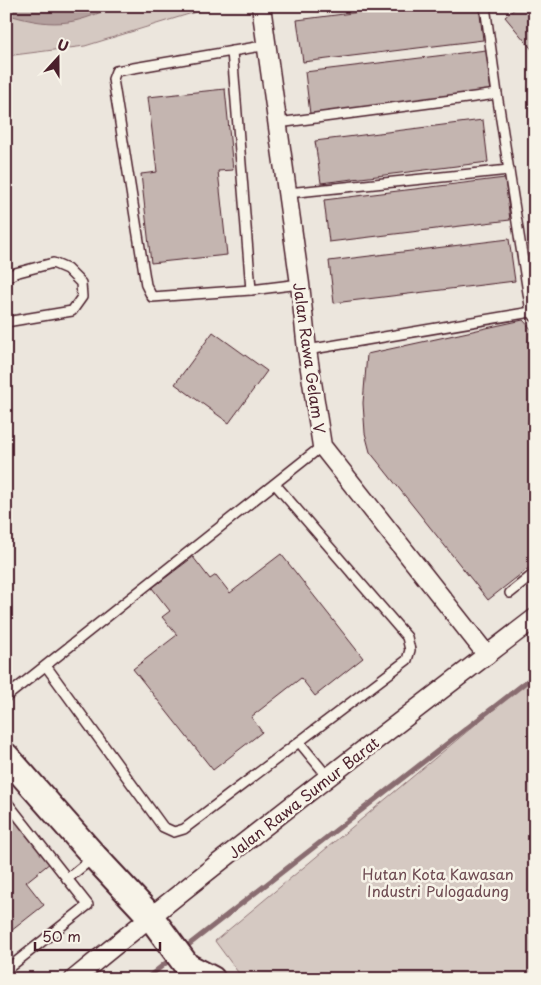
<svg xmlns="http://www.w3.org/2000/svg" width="541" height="985" viewBox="0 0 541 985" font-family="'Playpen Sans',sans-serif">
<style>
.green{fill:#d5c9c2;stroke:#907476}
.water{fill:#b39f9d;stroke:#896c6f}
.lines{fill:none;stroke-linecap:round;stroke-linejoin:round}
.stream{stroke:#896c6f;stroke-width:5}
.building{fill:#c4b5b0;stroke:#4a1f2b}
.lane-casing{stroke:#4a1f2b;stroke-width:12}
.street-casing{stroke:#4a1f2b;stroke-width:21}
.secondary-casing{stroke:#4a1f2b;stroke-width:29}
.lane{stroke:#f7f3e8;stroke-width:9}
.street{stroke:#f7f3e8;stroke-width:18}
.secondary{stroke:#f7f3e8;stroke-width:25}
.labels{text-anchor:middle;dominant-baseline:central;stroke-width:5;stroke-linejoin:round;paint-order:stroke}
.street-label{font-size:15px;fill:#4a1f2b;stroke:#f7f3e8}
.park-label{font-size:15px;fill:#6d4a51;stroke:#f7f3e8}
</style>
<rect width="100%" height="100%" fill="#ece6dd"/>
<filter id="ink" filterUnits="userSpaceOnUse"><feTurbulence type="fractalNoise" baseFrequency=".02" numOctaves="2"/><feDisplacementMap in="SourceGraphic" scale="10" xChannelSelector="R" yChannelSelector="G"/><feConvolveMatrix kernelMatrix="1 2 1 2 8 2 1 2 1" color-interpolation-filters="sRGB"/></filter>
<g filter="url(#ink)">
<g class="green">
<path d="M6 6H215L85 46 6 56Z"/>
<path d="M535 675V979H243L215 941Z"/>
</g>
<path class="water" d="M6 6H113C74 27 48 27 6 14Z"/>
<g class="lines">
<g class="stream">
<path d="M182 950 535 675"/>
<path d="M146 979 172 958"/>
</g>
</g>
<g class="building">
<path d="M406 6H479L483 40 303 62 297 20Z"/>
<path d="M518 6H535V53L505 17Z"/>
<path d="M486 50 491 92 310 114 305 72Z"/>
<path d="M225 89 233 170 218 171 227 255 151 263 141 174 157 172 148 97Z"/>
<path d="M483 120 488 162 321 183 315 141Z"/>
<path d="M505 178 510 220 329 242 324 200Z"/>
<path d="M509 239 515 281 334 303 329 261Z"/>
<path d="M523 320 535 333V563L488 600 370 452 365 433 363 403 367 354Z"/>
<path d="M213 332 267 371 229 423 175 384Z"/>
<path d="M281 554 363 658 315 696 301 678 251 717 262 732 213 770 133 669 177 635 162 617 170 611 152 588 193 557 210 579 216 575 230 593Z"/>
<path d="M6 807 50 863 26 882 44 905 6 935Z"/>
</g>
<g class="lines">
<defs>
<g id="lane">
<path d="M485 6 497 94 531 312 535 317"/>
<path d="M268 45 116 71 113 79 146 285 152 297 251 290 300 284"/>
<path d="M232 51 251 290"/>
<path d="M278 123 497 94"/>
<path d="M288 193 509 170"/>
<path d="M6 278 15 273 53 263 67 269 81 283 82 297 72 311 6 322"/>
<path d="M307 350 531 312"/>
<path d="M510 593 535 573"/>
<path d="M46 666 163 827 174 832 184 829 407 660 410 650 407 637 275 484"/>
<path d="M6 697 322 446"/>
<path d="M299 742 328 777"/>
<path d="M6 801 88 905 6 970"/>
<path d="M67 879 94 857"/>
</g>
<g id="street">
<path d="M261 6 300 284 307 350 322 446 487 655"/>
<path d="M74 979C225 855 380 737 535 618"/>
</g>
<path id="secondary" d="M6 756 95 857 150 916 187 966 212 979"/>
</defs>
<use href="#lane" class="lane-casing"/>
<use href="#street" class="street-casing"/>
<use href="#secondary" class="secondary-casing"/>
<use href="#lane" class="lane"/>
<use href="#street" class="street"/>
<use href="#secondary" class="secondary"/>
</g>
</g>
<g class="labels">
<g class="street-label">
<text transform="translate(310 358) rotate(82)">Jalan Rawa Gelam V</text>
<text transform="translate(303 797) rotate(-38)">Jalan Rawa Sumur Barat</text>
</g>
<g class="park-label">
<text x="438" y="873">Hutan Kota Kawasan<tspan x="438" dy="17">Industri Pulogadung</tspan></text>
</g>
</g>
<rect width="541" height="985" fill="none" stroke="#f7f3e8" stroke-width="25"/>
<rect x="12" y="12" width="516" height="960" fill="none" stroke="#4a1f2b" stroke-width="2" filter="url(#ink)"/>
<g transform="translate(58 58) rotate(21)" stroke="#f7f3e8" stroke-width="4" paint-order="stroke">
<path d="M0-4L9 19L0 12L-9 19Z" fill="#4a1f2b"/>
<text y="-8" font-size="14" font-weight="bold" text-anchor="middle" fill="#4a1f2b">U</text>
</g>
<path d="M35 942v8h125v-8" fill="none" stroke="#4a1f2b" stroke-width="2.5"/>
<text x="42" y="942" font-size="15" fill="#4a1f2b" stroke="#f7f3e8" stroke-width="4" paint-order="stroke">50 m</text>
</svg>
